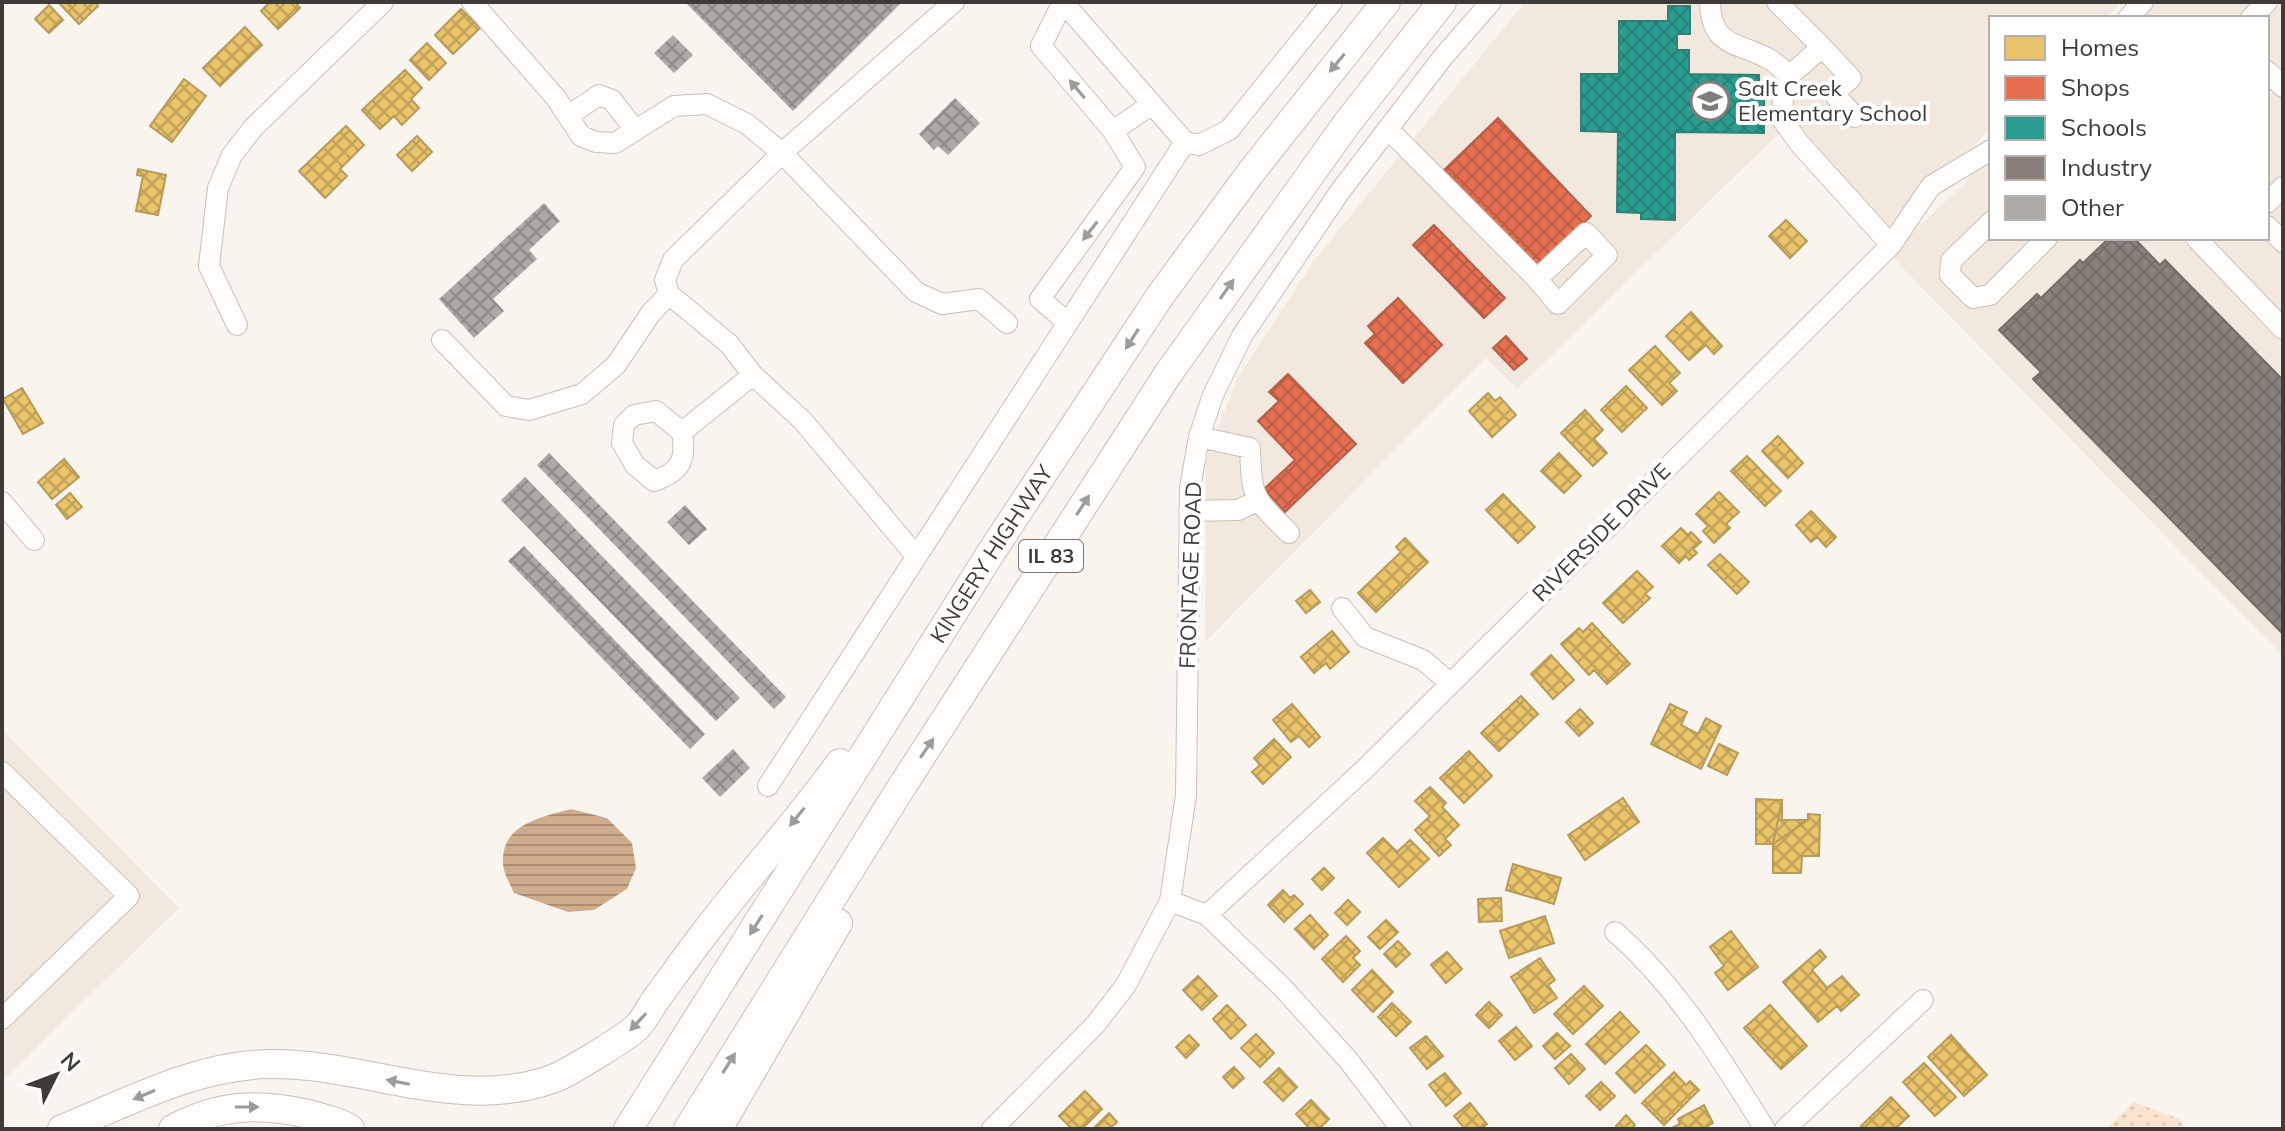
<svg xmlns="http://www.w3.org/2000/svg" width="2285" height="1131" font-family="Mulish,sans-serif">
  <defs>
    <pattern id="park-dots" width="8" height="8" patternUnits="userSpaceOnUse" patternTransform="scale(2)"><rect width="8" height="8" fill="#fbe4ce"/><path d="M2 2h.1M6 6h.1" fill="none" stroke="#d8c4b2" stroke-width="1.8" stroke-linecap="round"/></pattern>
    <pattern id="water-rules" width="6" height="5" patternUnits="userSpaceOnUse" patternTransform="scale(2)"><rect width="6" height="5" fill="#cfad8c"/><path d="M0 2.5h6" fill="none" stroke="#a98e73"/></pattern>
    <pattern id="homes-cross-hatch" width="8" height="8" patternUnits="userSpaceOnUse" patternTransform="scale(2)"><rect width="8" height="8" fill="#e9c46a"/><path d="M0 0l8 8M0 8l8-8" fill="none" stroke="#bea058"/></pattern>
    <pattern id="shops-cross-hatch" width="8" height="8" patternUnits="userSpaceOnUse" patternTransform="scale(2)"><rect width="8" height="8" fill="#e76f51"/><path d="M0 0l8 8M0 8l8-8" fill="none" stroke="#bd5c44"/></pattern>
    <pattern id="schools-cross-hatch" width="8" height="8" patternUnits="userSpaceOnUse" patternTransform="scale(2)"><rect width="8" height="8" fill="#2a9d8f"/><path d="M0 0l8 8M0 8l8-8" fill="none" stroke="#258176"/></pattern>
    <pattern id="industry-cross-hatch" width="8" height="8" patternUnits="userSpaceOnUse" patternTransform="scale(2)"><rect width="8" height="8" fill="#8a817c"/><path d="M0 0l8 8M0 8l8-8" fill="none" stroke="#726b66"/></pattern>
    <pattern id="building-cross-hatch" width="8" height="8" patternUnits="userSpaceOnUse" patternTransform="scale(2)"><rect width="8" height="8" fill="#ada9a4"/><path d="M0 0l8 8M0 8l8-8" fill="none" stroke="#8e8b86"/></pattern>
  </defs>
  <rect width="100%" height="100%" fill="#faf4ee"/>
  <path fill="#f3e8dd" d="M1525,2H2122L2106,18H1991V128L1878,238L1780,132L1517,389L1486,358L1205,642L1206,460L1237,379L1313,262Z
    M2149,2H2283V656L1890,255L1991,157V238H2267V18H2132Z
    M2,730L179,908L2,1081Z"/>
  <path fill="url(#park-dots)" d="M2134,1102L2179,1119L2186,1129H2106Z"/>
  <path fill="url(#water-rules)" d="M571,809L607,818L632,843L636,868L627,889L594,910L568,912L514,893C510,884 503,872 503,863C501,824 542,817 571,809Z"/>
  <path fill="url(#homes-cross-hatch)" stroke="#b69b5b" stroke-width="2" d="M58,2H95L98,6L79,24Z
    M270,2H295L300,8L278,29L261,11Z
    M49,5L63,20L49,33L35,19Z
    M461,9L480,28L453,54L435,35Z
    M245,27L262,45L220,86L203,68Z
    M427,43L446,63L429,80L410,60Z
    M405,70L422,88L411,99L419,108L402,125L394,116L380,129L362,110Z
    M184,79L206,96L172,142L150,126Z
    M346,126L364,145L340,169L347,176L325,198L299,171Z
    M417,136L432,152L412,171L397,155Z
    M138,169L166,175L158,215L136,211L143,176L137,175Z
    M1786,220L1807,241L1790,258L1769,236Z
    M1691,312L1722,346L1714,354L1706,345L1689,360L1666,336Z
    M1655,346L1680,373L1669,383L1677,391L1662,405L1629,370Z
    M1626,386L1647,408L1622,432L1601,410Z
    M22,388L43,423L23,434L3,399Z
    M1488,393L1495,401L1500,397L1516,415L1492,437L1469,411Z
    M1585,410L1603,430L1594,439L1607,453L1593,466L1561,433Z
    M1778,436L1803,463L1788,478L1762,451Z
    M1559,453L1581,476L1564,493L1541,471Z
    M1747,456L1781,491L1765,506L1731,471Z
    M64,459L79,477L52,499L38,482Z
    M1719,492L1739,512L1726,524L1730,528L1714,543L1703,531L1708,526L1696,514Z
    M70,493L82,507L67,519L56,505Z
    M1503,494L1535,527L1518,543L1486,510Z
    M1811,511L1836,537L1826,547L1817,537L1811,542L1796,525Z
    M1681,528L1688,535L1691,532L1701,542L1693,549L1697,553L1689,560L1686,556L1679,563L1662,546Z
    M1405,538L1428,562L1376,612L1358,593L1401,552L1396,547Z
    M1720,554L1749,582L1737,594L1708,565Z
    M1637,571L1653,587L1645,594L1650,598L1623,623L1603,603Z
    M1310,590L1320,602L1306,613L1296,601Z
    M1592,623L1630,664L1607,684L1594,670L1589,675L1561,644L1579,628L1583,632Z
    M1332,631L1349,652L1330,669L1326,663L1314,673L1301,657Z
    M1551,655L1574,680L1553,699L1531,674Z
    M1521,696L1538,714L1499,751L1481,733Z
    M1292,704L1320,737L1309,747L1299,736L1291,742L1273,720Z
    M1670,704L1687,712L1681,725L1698,734L1706,718L1721,726L1701,769L1651,744Z
    M1580,709L1593,723L1579,736L1566,722Z
    M1274,739L1291,757L1263,784L1252,772L1260,765L1254,758Z
    M1719,744L1738,753L1727,775L1708,766Z
    M1469,751L1492,776L1464,803L1440,778Z
    M1430,787L1446,803L1442,807L1459,825L1445,839L1451,845L1439,856L1415,830L1430,816L1415,801Z
    M1623,798L1639,822L1585,860L1568,835Z
    M1756,799L1782,800L1773,844H1756Z
    M1756,799L1782,800V820H1808V814L1820,815L1819,856H1802L1801,873H1773V844H1756Z
    M1808,814L1820,815L1819,856H1802L1801,873H1773V844L1808,820Z
    M1383,838L1397,852L1410,840L1429,859L1399,887L1367,853Z
    M1513,864L1561,878L1554,904L1506,890Z
    M1324,868L1334,878L1322,890L1312,879Z
    M1283,890L1290,898L1294,895L1303,904L1284,922L1268,905Z
    M1501,898L1502,921L1479,922L1478,899Z
    M1348,900L1360,912L1347,925L1335,913Z
    M1310,915L1328,935L1314,949L1295,929Z
    M1545,916L1554,943L1509,958L1500,931Z
    M1386,920L1398,932L1380,949L1368,937Z
    M1731,931L1758,967L1728,990L1715,973L1724,966L1710,947Z
    M1346,936L1360,951L1353,958L1360,965L1343,982L1322,959Z
    M1398,941L1410,954L1396,967L1384,954Z
    M1820,950L1826,957L1812,970L1827,988L1842,976L1859,995L1841,1011L1837,1006L1818,1022L1783,982Z
    M1447,952L1462,969L1446,983L1431,965Z
    M1540,958L1555,980L1548,985L1557,998L1534,1013L1511,977Z
    M1372,970L1393,992L1373,1012L1352,990Z
    M1198,976L1217,996L1202,1010L1183,990Z
    M1584,986L1603,1006L1573,1034L1554,1014Z
    M1489,1002L1502,1015L1489,1028L1476,1015Z
    M1392,1003L1411,1022L1396,1036L1378,1017Z
    M1227,1005L1246,1025L1231,1039L1213,1019Z
    M1770,1005L1807,1046L1781,1069L1744,1028Z
    M1620,1012L1639,1032L1605,1064L1586,1044Z
    M1516,1027L1532,1046L1515,1060L1499,1041Z
    M1557,1033L1570,1046L1555,1059L1543,1046Z
    M1256,1034L1274,1053L1260,1067L1241,1048Z
    M1189,1035L1199,1045L1186,1058L1176,1047Z
    M1951,1035L1987,1075L1964,1096L1928,1057Z
    M1426,1036L1443,1056L1427,1069L1410,1048Z
    M1646,1045L1665,1065L1635,1093L1616,1073Z
    M1571,1054L1585,1069L1569,1084L1555,1068Z
    M1924,1063L1956,1097L1935,1116L1903,1082Z
    M1234,1067L1244,1078L1233,1088L1223,1077Z
    M1279,1068L1297,1087L1283,1101L1264,1082Z
    M1674,1072L1686,1085L1690,1081L1699,1090L1664,1125L1642,1103Z
    M1445,1073L1461,1093L1446,1106L1429,1085Z
    M1601,1082L1615,1096L1600,1110L1586,1096Z
    M1085,1091L1102,1109L1082,1129H1072L1059,1116Z
    M1891,1097L1909,1116L1895,1129H1864L1861,1126Z
    M1311,1100L1329,1119L1319,1129H1310L1296,1114Z
    M1470,1103L1487,1124L1481,1129H1465L1454,1116Z
    M1704,1105L1713,1123L1706,1127L1707,1129H1670L1680,1124L1678,1119Z
    M1109,1113L1117,1122L1109,1129H1093Z
    M1626,1115L1635,1125L1631,1129H1620L1616,1126Z"/>
  <path fill="url(#shops-cross-hatch)" stroke="#b55f49" stroke-width="2" d="M1498,118L1591,216L1538,267L1444,170Z
    M1434,225L1505,298L1484,318L1413,245Z
    M1398,298L1442,345L1403,383L1365,343L1375,334L1368,326Z
    M1506,336L1527,359L1514,370L1493,348Z
    M1288,374L1356,444L1285,512L1264,489L1295,460L1258,421L1279,401L1269,392Z"/>
  <path fill="url(#schools-cross-hatch)" stroke="#308075" stroke-width="2" d="M1668,6H1690V34H1677V50H1689V74L1759,75V98H1764V133L1675,132V220L1641,219V213L1617,212L1618,132L1581,131V74H1619V21H1668Z"/>
  <path fill="url(#industry-cross-hatch)" stroke="#746c67" stroke-width="2" d="M2109,238H2134L2160,265L2165,260L2281,378L2283,376V634L2033,379L2041,372L1999,330L2037,294L2041,298L2080,260L2083,263Z"/>
  <path fill="url(#building-cross-hatch)" d="M685,2H902L793,111Z
    M673,35L693,55L674,73L654,53Z
    M955,98L980,123L948,155L938,146L934,150L919,134Z
    M544,203L560,221L529,250L537,259L493,299L504,311L474,338L439,299Z
    M549,453L786,697L774,709L537,465Z
    M525,477L740,698L716,721L501,500Z
    M685,505L707,529L689,545L667,522Z
    M524,546L705,734L690,749L508,561Z
    M733,749L750,768L720,797L702,778Z"/>
  <g fill="none" stroke-linecap="round" stroke-linejoin="round">
    <defs>
      <path id="minor" d="M472,2L556,98L581,136L596,142L615,143L674,106L707,104L747,124L782,153L916,292L942,304L979,299L1007,323
        M1063,2L1041,46L1113,131L1135,167L1040,299L1068,323
        M1063,2L1185,142L1199,145L1229,130L1332,2
        M1710,2C1711,49 1740,42 1769,59C1777,63 1783,70 1789,76
        M1777,2L1822,47L1789,76L1783,99L1782,119L1799,143L1891,245
        M2128,18L2143,2
        M2251,18L2267,2
        M1822,47L1851,78L1834,94L1855,117
        M2267,71L2283,87
        M568,116L599,95L612,100L635,130
        M1388,129L1537,279L1586,233L1607,255L1558,304L1537,279
        M1113,131L1152,104
        M2267,203L2283,187
        M1991,222L1951,261L1950,275L1973,298L1990,295L2047,238
        M2267,226L2283,242
        M2196,238L2283,329
        M237,325L209,266L218,188L232,155L253,128L383,2
        M442,340L506,406L529,410L582,394L616,365L651,313L669,294
        M753,375L729,344L669,294L665,280L673,260L782,153L954,2
        M682,432L656,411L634,415L624,425L622,443L635,465L654,481C680,472 687,461 682,432L753,375L803,421L916,556
        M1199,437L1250,448C1252,500 1253,497 1289,533
        M2,502L34,540
        M1189,511L1238,510L1257,501
        M1342,608L1365,637L1423,660L1450,683
        M2,772L129,896L2,1019
        M768,786L1185,142
        M1170,901L1207,915L1283,988L1349,1061L1401,1129
        M1207,915L1365,769L1891,245L1931,186L1991,150
        M1615,932C1678,987 1721,1059 1765,1129
        M992,1129L1095,1025L1126,985L1170,901L1186,795L1190,488L1199,437L1213,395L1242,336L1341,190L1443,57L1491,2
        M1785,1129L1923,1000"/>
      <g id="highway">
        <path d="M62,1129C129,1102 194,1066 268,1064C365,1062 459,1114 555,1078C568,1073 627,1037 637,1027C644,1020 649,1010 654,1002C671,979 687,956 704,934C748,876 797,822 840,763"/>
        <path d="M173,1129C219,1104 258,1103 308,1114C323,1118 337,1121 350,1129"/>
        <path id="s1" d="M628,1129L992,551L1160,296L1252,171L1386,2"/>
        <path d="M688,1129L899,791L1168,374L1348,122L1442,2"/>
        <path d="M718,1129L838,923"/>
      </g>
    </defs>
    <use href="#minor" stroke="#c5c1bc" stroke-width="22"/>
    <use href="#highway" stroke="#c5c1bc" stroke-width="30"/>
    <use href="#minor" stroke="#fefdfc" stroke-width="20"/>
    <use href="#highway" stroke="#fefdfc" stroke-width="28"/>
  </g>
  <defs><path id="oneway-solid" d="M-6-.8H1V-3.2L6.5 0L1 3.2V.8H-6Z" transform="scale(2)"/></defs>
  <g fill="#9e9c9a">
    <use href="#oneway-solid" transform="translate(1337 63) rotate(129)"/>
    <use href="#oneway-solid" transform="translate(1077 89) rotate(-130)"/>
    <use href="#oneway-solid" transform="translate(1090 231) rotate(128)"/>
    <use href="#oneway-solid" transform="translate(1227 289) rotate(-55)"/>
    <use href="#oneway-solid" transform="translate(1132 339) rotate(123)"/>
    <use href="#oneway-solid" transform="translate(1083 505) rotate(-57)"/>
    <use href="#oneway-solid" transform="translate(927 748) rotate(-56)"/>
    <use href="#oneway-solid" transform="translate(797 817) rotate(129)"/>
    <use href="#oneway-solid" transform="translate(756 925) rotate(122)"/>
    <use href="#oneway-solid" transform="translate(638 1022) rotate(133)"/>
    <use href="#oneway-solid" transform="translate(729 1063) rotate(-58)"/>
    <use href="#oneway-solid" transform="translate(398 1082) rotate(-169)"/>
    <use href="#oneway-solid" transform="translate(144 1095) rotate(157)"/>
    <use href="#oneway-solid" transform="translate(247 1107)"/>
  </g>
  <defs>
    <symbol id="school-ring" viewBox="-11 -11 22 22"><circle r="9.5" fill="#fff" stroke="#807c77" stroke-width="1.5"/><path d="M0-5L7-2L0 1L-7-2ZM-4 1L0 2.5L4 1V4Q0 6-4 4Z" fill="#807c77"/></symbol>
  </defs>
  <g fill-rule="evenodd">
    <use href="#school-ring" x="1688" y="79" width="44" height="44"/>
  </g>
  <g text-anchor="middle" stroke-width="8" stroke-linejoin="round" paint-order="stroke">
    <rect fill="#fff" stroke="#797673" stroke-width="2" x="1019" y="540" width="64" height="32" rx="6"/>
    <g font-size="20" font-weight="bold" fill="#3f3b37">
      <text x="1051" y="563">IL 83</text>
    </g>
    <g font-size="22" fill="#3f3b37" stroke="#fff" text-anchor="start">
      <text x="1738" y="96">Salt Creek<tspan x="1738" dy="25">Elementary School</tspan></text>
    </g>
    <g font-size="22" fill="#3f3b37" stroke="#fff">
      <text transform="translate(1601 532) rotate(-45)" y="8">RIVERSIDE DRIVE</text>
      <text dy="8" stroke="none"><textPath href="#s1" startOffset="680">KINGERY HIGHWAY</textPath></text>
      <text transform="translate(1190 575) rotate(-88)" y="8">FRONTAGE ROAD</text>
    </g>
  </g>
  <rect width="2285" height="1131" fill="none" stroke="#3f3b37" stroke-width="8"/>
  <rect x="1989" y="16" width="280" height="224" fill="#ffffff" stroke="#b2b1af" stroke-width="2"/>
  <rect x="2005" y="36" width="40" height="24" fill="#e9c46a" stroke="#b2b1af" stroke-width="2"/>
  <text x="2061" y="56" font-size="24" fill="#3f3b37">Homes</text>
  <rect x="2005" y="76" width="40" height="24" fill="#e76f51" stroke="#b2b1af" stroke-width="2"/>
  <text x="2061" y="96" font-size="24" fill="#3f3b37">Shops</text>
  <rect x="2005" y="116" width="40" height="24" fill="#2a9d8f" stroke="#b2b1af" stroke-width="2"/>
  <text x="2061" y="136" font-size="24" fill="#3f3b37">Schools</text>
  <rect x="2005" y="156" width="40" height="24" fill="#8a817c" stroke="#b2b1af" stroke-width="2"/>
  <text x="2061" y="176" font-size="24" fill="#3f3b37">Industry</text>
  <rect x="2005" y="196" width="40" height="24" fill="#ada9a4" stroke="#b2b1af" stroke-width="2"/>
  <text x="2061" y="216" font-size="24" fill="#3f3b37">Other</text>
  <g transform="translate(56 1075) rotate(48)" stroke="#ffffff" stroke-width="6" paint-order="stroke">
  <path d="M0-6L14 30L0 20L-14 30Z" fill="#3f3b37"/>
  <text y="-12" font-size="22" font-weight="bold" text-anchor="middle" fill="#3f3b37">N</text>
  </g>
</svg>
